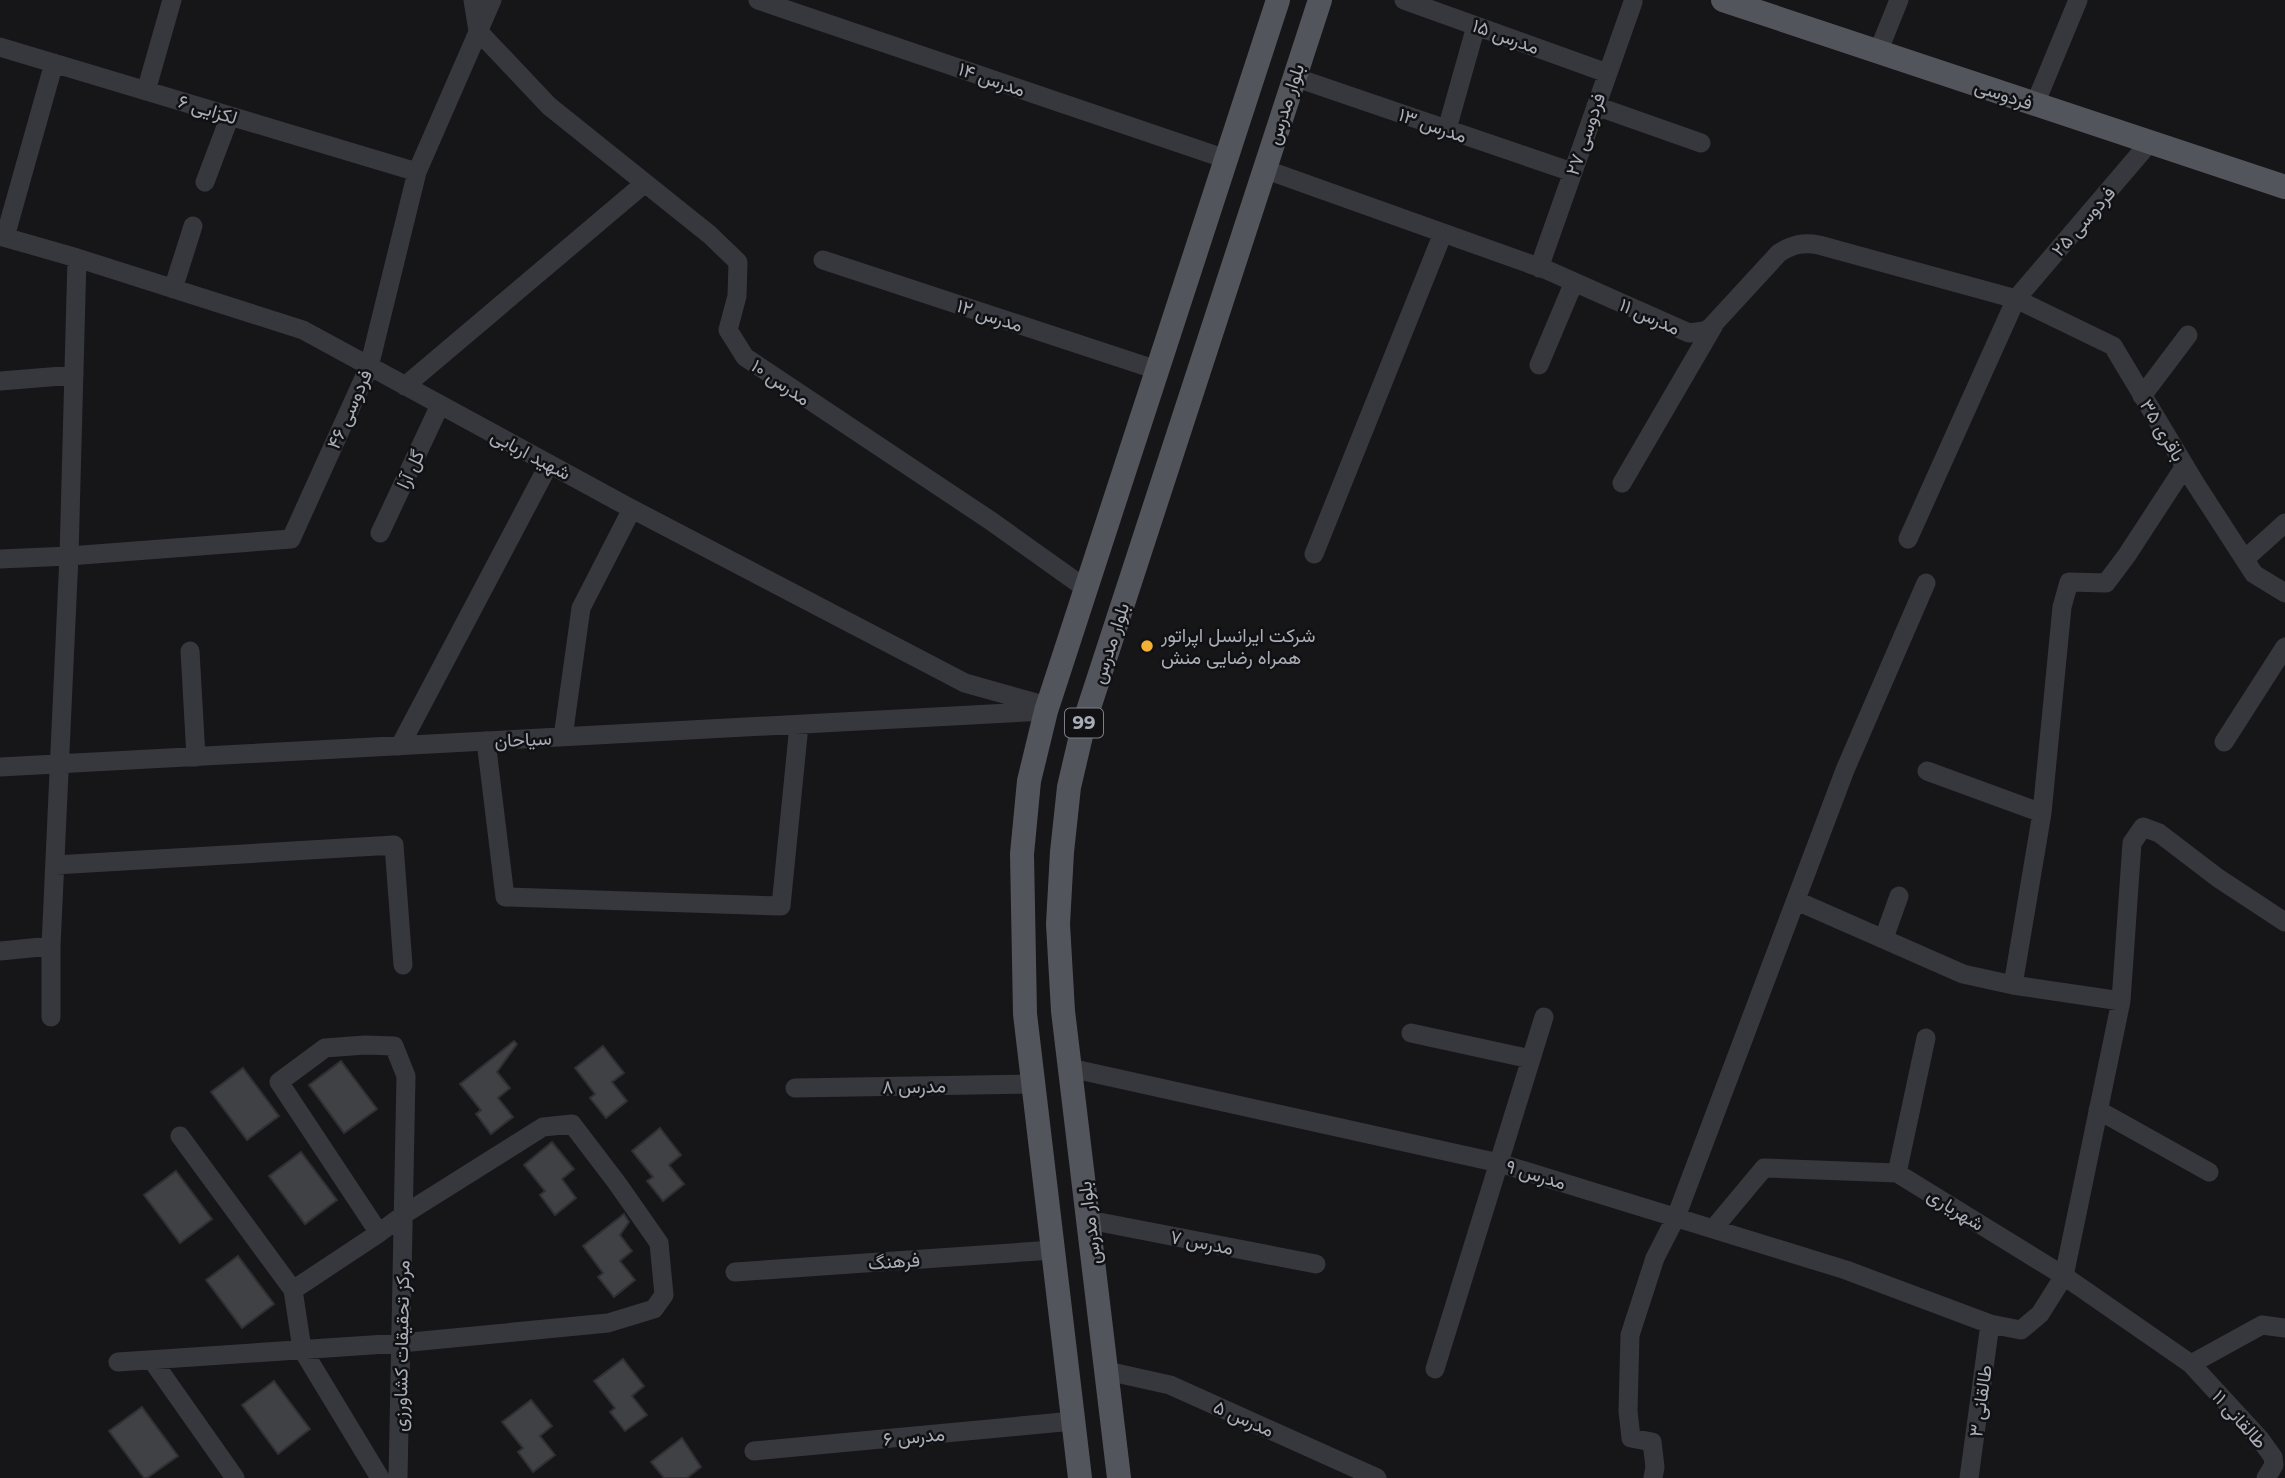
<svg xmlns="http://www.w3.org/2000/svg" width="2285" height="1478" font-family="Montserrat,Vazirmatn,sans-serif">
  <rect width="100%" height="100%" fill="#161618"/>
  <path fill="#404145" stroke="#303034" stroke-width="2" d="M514,1041L517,1044L497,1072L510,1088L498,1098L513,1117L491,1134L476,1114L481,1110L460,1084Z
    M603,1046L624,1073L612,1082L627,1101L606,1118L590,1098L595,1094L575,1068Z
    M341,1061L377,1109L344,1133L309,1085Z
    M243,1068L279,1116L247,1140L211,1092Z
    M660,1128L681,1155L669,1165L684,1184L663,1201L647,1181L653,1177L632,1151Z
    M552,1142L574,1169L562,1179L576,1198L555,1215L540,1195L545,1191L524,1165Z
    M301,1152L337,1200L305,1224L269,1176Z
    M176,1171L212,1219L180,1243L144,1195Z
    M624,1214L629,1222L620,1235L632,1251L620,1261L635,1280L614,1297L598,1277L603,1273L583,1246Z
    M238,1256L274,1304L242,1328L206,1280Z
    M623,1359L644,1386L632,1396L647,1415L625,1431L610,1412L615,1408L594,1381Z
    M274,1381L310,1429L278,1454L242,1405Z
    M531,1400L552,1426L540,1436L555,1455L533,1472L518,1452L523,1448L502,1422Z
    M142,1407L178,1456L147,1478H144L109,1431Z
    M682,1438L701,1467L687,1478H664L651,1462Z"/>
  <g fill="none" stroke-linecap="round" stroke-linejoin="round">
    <path stroke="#37383d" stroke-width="19" d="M473,0L478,31L549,106L710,235L738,262L737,296L728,330L745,357L991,521L1085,588
      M758,0L1226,159
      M1404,0L1607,73
      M0,47L417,172
      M1878,52L1899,0
      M1294,77L1572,172
      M146,91L172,0
      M2035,104L2078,0
      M1596,106L1701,143
      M1447,129L1476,26
      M1264,169L1547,270L1689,333L1704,331L1710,328L1779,253C1793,244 1804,242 1819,245L2016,299L2113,346L2195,483L2254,574L2285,593
      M205,182L230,116
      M0,236L77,258L303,330L632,509L965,683L1047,706
      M5,237L54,63
      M823,260L1157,370
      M1539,268L1633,2
      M173,289L193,226
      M1539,365L1574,282
      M0,381L74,375
      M405,386L645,183
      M2142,396L2188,335
      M1622,483L1714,325
      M380,533L440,405
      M1908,539L2016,299L2150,142
      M1314,554L1443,233
      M0,559L69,556L291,539L369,367L417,172L492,0
      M2245,559L2285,523
      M190,651L196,757
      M563,737L581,608L632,509
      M486,741L505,897L781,906L799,725
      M2224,742L2285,647
      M400,746L549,464
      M0,767L1045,711
      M1927,771L2042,813
      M55,865L394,845L403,965
      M1797,901L1963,974L2013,985L2121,1001
      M1884,938L1899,896
      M0,951L51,946
      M2013,985L2042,813L2062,607L2069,582L2106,583L2127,555L2185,466
      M51,1017V946L69,556L77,258
      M1411,1033L1531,1059
      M1070,1068L1499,1163L1846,1270L1990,1324L2021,1330L2040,1314L2064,1276L2121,1001L2132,843L2143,827L2159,833L2218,878L2285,922
      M795,1088L1033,1084
      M2098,1110L2209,1172
      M180,1136L293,1290L379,1233
      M1897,1173L1926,1038
      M1089,1220L1316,1264
      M1713,1229L1764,1168L1897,1173L2064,1276L2191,1364L2260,1439L2273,1457L2274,1465L2266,1478
      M735,1272L1053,1250
      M293,1290L302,1349L380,1478
      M152,1360L235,1478
      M118,1362L401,1343L608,1323L654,1309L664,1295L659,1243L617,1183L572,1124L543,1127L403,1215L379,1233L279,1082L325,1048L365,1045L394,1046L406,1076L398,1478
      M2191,1364L2262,1325L2285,1328
      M1435,1369L1544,1017
      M1107,1371L1170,1385L1377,1478
      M754,1451L1073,1421
      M1653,1478L1655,1467L1652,1442L1631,1438L1628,1411L1630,1335L1655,1258L1676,1217L1845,770L1926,583
      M1969,1478L1990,1324"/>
    <path stroke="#53555c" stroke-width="24" d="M1723,0L2285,187
      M1080,1478L1025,1014L1022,854L1029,781L1046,711L1278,0
      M1119,1478L1063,1011L1058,924L1062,852L1069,787L1084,723L1320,0"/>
  </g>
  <circle fill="#f2b134" stroke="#111113" stroke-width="2.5" cx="1147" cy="646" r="7"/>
  <g text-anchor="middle" stroke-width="5" stroke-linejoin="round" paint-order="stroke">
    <rect fill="#111113" stroke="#7b7e86" stroke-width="2" x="1065" y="708.5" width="38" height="29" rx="5"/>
    <g font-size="18" font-weight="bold" fill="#a8adb8">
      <text x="1084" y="729">99</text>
    </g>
    <g font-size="19" fill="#a8adb8" stroke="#111113">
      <text transform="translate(1506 36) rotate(20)" y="7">مدرس ۱۵</text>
      <text transform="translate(992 79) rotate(19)" y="7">مدرس ۱۴</text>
      <text transform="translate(2004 94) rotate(18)" y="7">فردوسی</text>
      <text transform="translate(1285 104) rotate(-72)" y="7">بلوار مدرس</text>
      <text transform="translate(208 109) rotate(17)" y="7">لکزایی ۶</text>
      <text transform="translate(1433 125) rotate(19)" y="7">مدرس ۱۳</text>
      <text transform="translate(1585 134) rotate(-71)" y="7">فردوسی ۲۷</text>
      <text transform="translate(2083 221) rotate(-49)" y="7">فردوسی ۲۵</text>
      <text transform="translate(990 315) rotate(18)" y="7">مدرس ۱۲</text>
      <text transform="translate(1650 316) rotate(24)" y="7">مدرس ۱۱</text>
      <text transform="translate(781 382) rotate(34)" y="7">مدرس ۱۰</text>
      <text transform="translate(349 409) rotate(-66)" y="7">فردوسی ۴۶</text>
      <text transform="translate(2163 430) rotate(59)" y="7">باقری ۳۵</text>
      <text transform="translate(531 454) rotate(28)" y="7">شهید اربابی</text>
      <text transform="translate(410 469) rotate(-65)" y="7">گل آرا</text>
      <text transform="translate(1110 643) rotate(-72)" y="7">بلوار مدرس</text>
      <text transform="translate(523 739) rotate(-3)" y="7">سیاحان</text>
      <text transform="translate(914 1086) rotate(-1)" y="7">مدرس ۸</text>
      <text transform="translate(1536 1174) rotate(17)" y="7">مدرس ۹</text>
      <text transform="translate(1956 1209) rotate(32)" y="7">شهریاری</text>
      <text transform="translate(1089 1223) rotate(-97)" y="7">بلوار مدرس</text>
      <text transform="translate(1202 1242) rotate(11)" y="7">مدرس ۷</text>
      <text transform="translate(894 1261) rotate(-4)" y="7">فرهنگ</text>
      <text transform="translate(401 1346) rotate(-89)" y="7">مرکز تحقیقات کشاورزی</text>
      <text transform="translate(1980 1401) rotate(-82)" y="7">طالقانی ۳</text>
      <text transform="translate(1244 1418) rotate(24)" y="7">مدرس ۵</text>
      <text transform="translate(2240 1419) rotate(48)" y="7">طالقانی ۱۱</text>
      <text transform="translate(914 1436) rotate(-5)" y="7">مدرس ۶</text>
    </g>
    <g font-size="19" fill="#a8adb8" stroke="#111113" text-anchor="start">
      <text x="1161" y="642">شرکت ایرانسل اپراتور<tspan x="1161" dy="22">همراه رضایی منش</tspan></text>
    </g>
  </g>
</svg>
